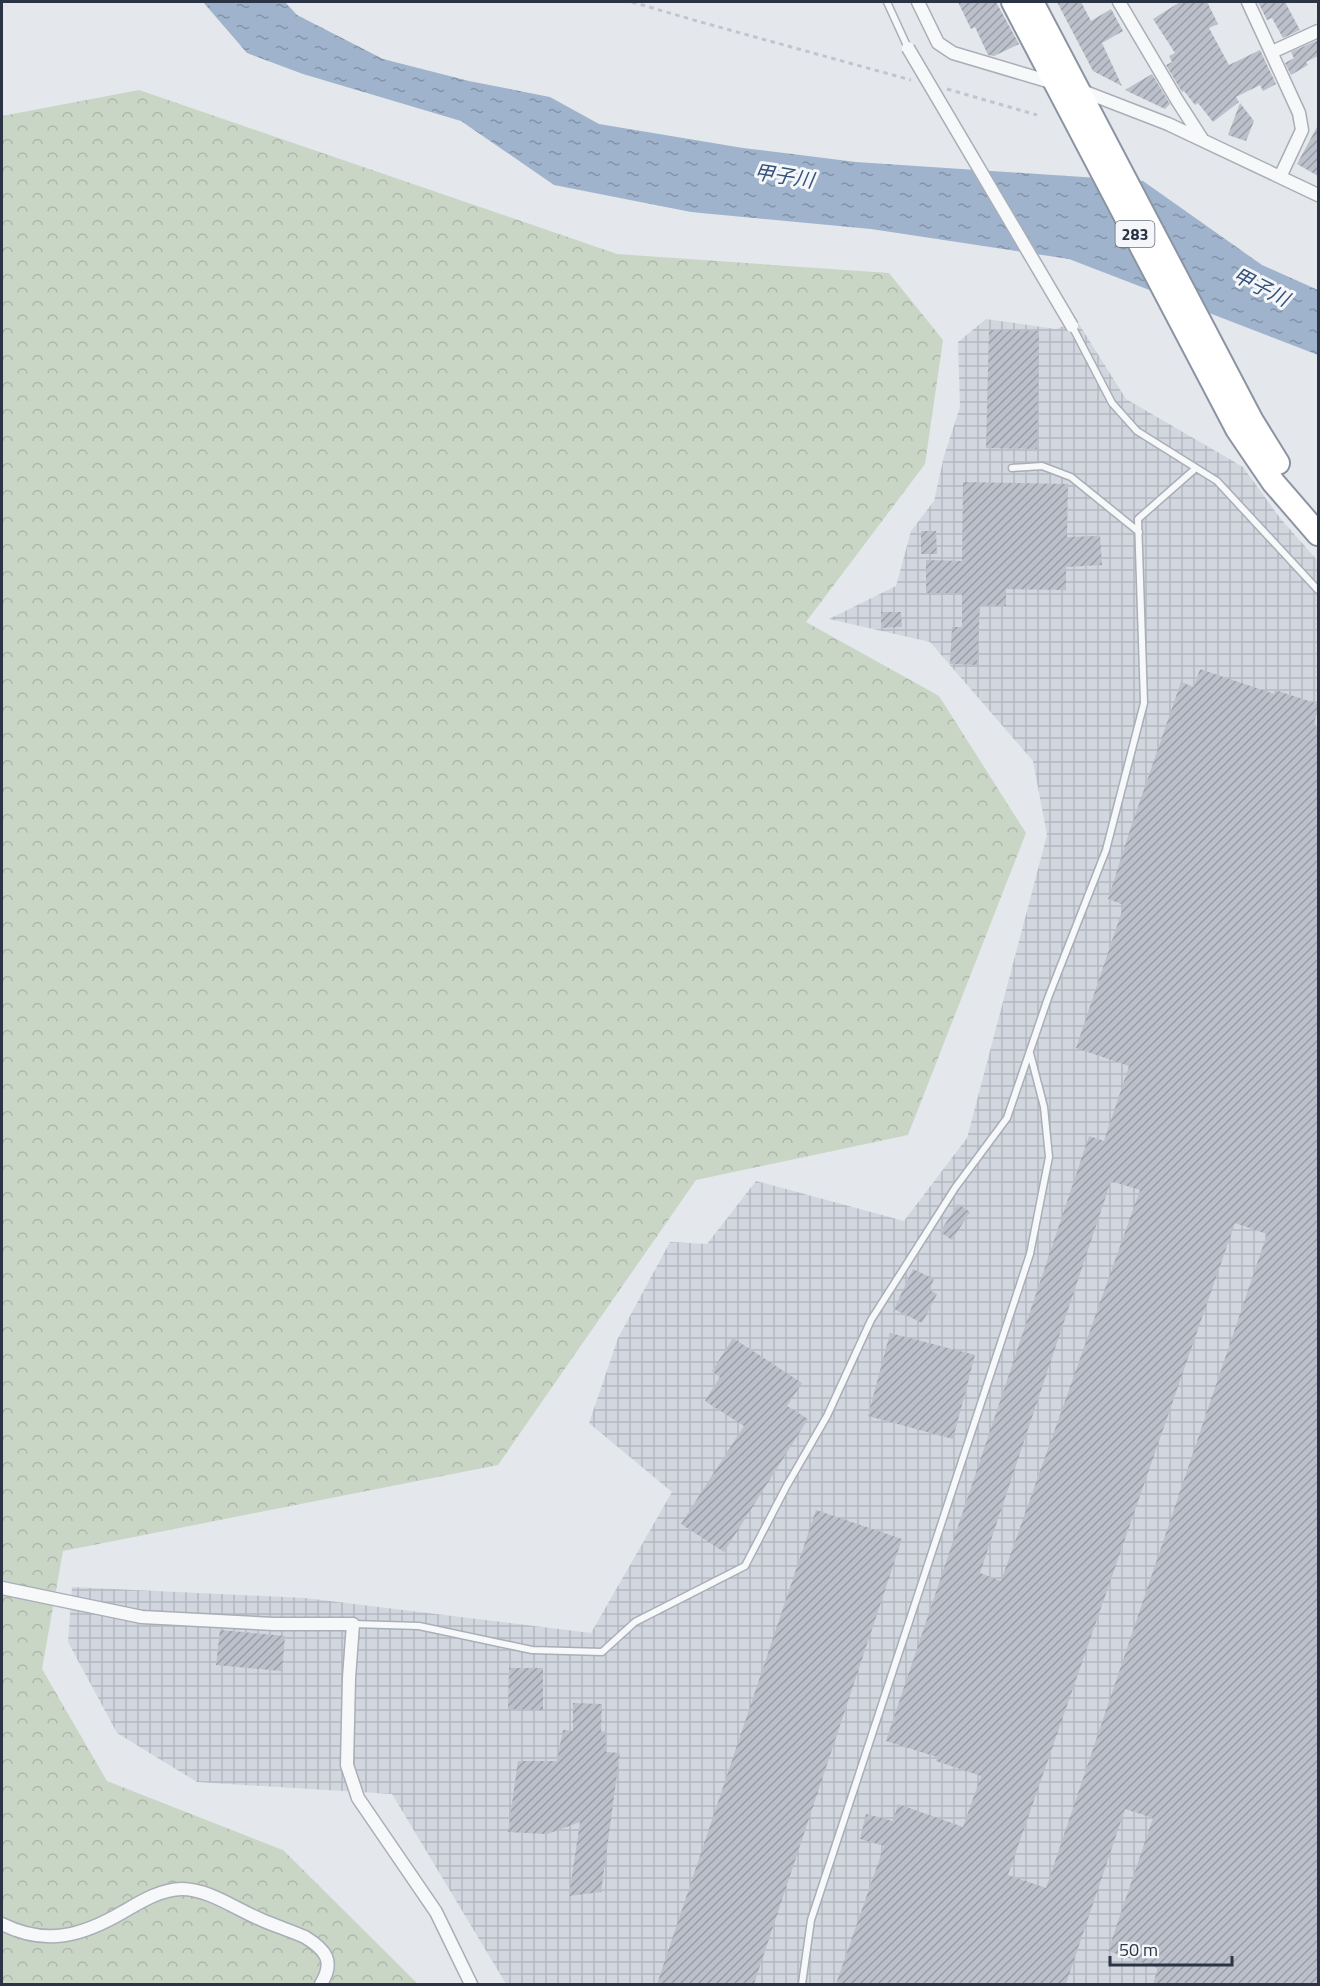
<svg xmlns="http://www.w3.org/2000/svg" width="1320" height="1986" font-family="'Titillium Web','Noto Sans JP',sans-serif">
  <defs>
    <pattern id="industrial-grid" width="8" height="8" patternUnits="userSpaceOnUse" patternTransform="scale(1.5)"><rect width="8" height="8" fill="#d2d6de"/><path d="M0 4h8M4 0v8" fill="none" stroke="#b4b8c0"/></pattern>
    <pattern id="forest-crowns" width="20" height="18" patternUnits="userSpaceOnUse" patternTransform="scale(1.5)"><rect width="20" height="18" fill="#c9d6c5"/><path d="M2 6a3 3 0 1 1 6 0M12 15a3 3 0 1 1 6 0" fill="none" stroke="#adb8ab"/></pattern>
    <pattern id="water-ripples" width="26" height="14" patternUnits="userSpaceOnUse" patternTransform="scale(1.5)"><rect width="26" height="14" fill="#9fb4cc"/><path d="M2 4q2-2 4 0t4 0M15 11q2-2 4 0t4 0" fill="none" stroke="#8293a7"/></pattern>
    <pattern id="building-hatch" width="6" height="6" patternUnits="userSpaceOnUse" patternTransform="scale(1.5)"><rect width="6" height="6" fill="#bbc0ca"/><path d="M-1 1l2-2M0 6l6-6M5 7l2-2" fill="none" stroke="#989da6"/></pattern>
  </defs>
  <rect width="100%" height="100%" fill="#e4e7ec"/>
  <path fill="url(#industrial-grid)" d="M986,319L1056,329L1077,321L1126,399L1243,467L1280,518L1318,561V1984H506L392,1794L197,1782L117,1733L68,1642L72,1587L305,1598L591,1633L672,1492L589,1423L618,1338L670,1242L707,1244L756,1181L904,1221L967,1138L1047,835L1033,761L930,642L829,619L896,586L911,531L934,501L944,456L960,407L958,342Z"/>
  <path fill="url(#forest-crowns)" d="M139,90L617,254L889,273L943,340L925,464L806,622L939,696L1026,833L908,1135L696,1180L498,1465L63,1551L42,1669L107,1781L283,1850L418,1984H2V116Z"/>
  <path fill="url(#water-ripples)" d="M203,2H285L297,15L383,59L469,81L550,97L599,124L743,148L856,162L1143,181L1262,265L1318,290V355L1069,259L871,229L691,212L554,185L461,121L303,74L247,53Z"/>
  <path fill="url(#building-hatch)" fill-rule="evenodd" d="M958,2H996L1019,44L994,56L988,55L975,27L971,29Z
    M1057,2H1081L1091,21L1111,9L1123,31L1102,43L1122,86L1093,71Z
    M1180,2H1207L1218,24L1209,28L1229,65L1260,50L1276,84L1263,91L1260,85L1236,97L1239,102L1213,122L1198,103L1195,105L1184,91L1182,92L1166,65L1172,62L1169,56L1175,53L1153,19Z
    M1258,2H1285L1300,30L1283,38L1272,18L1267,20Z
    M1318,40V56L1306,62L1308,65L1291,75L1285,63L1294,58L1291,52Z
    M1152,74L1170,104L1165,109L1125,90Z
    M1240,103L1254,121L1246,141L1228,135Z
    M1318,125V176L1297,164Z
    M989,330L1039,331L1037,449L986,448Z
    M963,482L1068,484L1067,537L1100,536L1102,565L1066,567V590L1006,589V606L980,605L977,665L950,664L952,627H962V593H926V560L962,561Z
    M921,531H936L937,554H921Z
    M881,612H901L902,627L881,628Z
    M1200,669L1274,694L1275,690L1318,704V710L1313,726L1318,728V1984H1153L1158,1968L1108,1951L1153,1818L1125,1809L1066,1984H836L884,1846L860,1839L866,1814L893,1821L898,1804L963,1827L981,1776L936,1761L937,1757L886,1741L1089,1136L1104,1141L1129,1066L1076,1048L1124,905L1108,899L1130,830L1181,682L1194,687ZM1111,1181L1140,1190L1001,1581L980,1573ZM1235,1223L1267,1234L1046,1888L1008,1875Z
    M958,1204L970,1212L952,1240L940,1232Z
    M913,1269L934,1279L929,1290L937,1294L922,1323L894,1309Z
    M890,1333L975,1355L953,1439L868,1416Z
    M733,1338L802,1383L787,1406L808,1419L724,1552L681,1524L744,1426L705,1401L720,1377L712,1371Z
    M816,1510L902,1539L754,1984H657Z
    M220,1630L285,1636L282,1671L216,1665Z
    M509,1668H543V1710L508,1709Z
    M573,1703L602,1704L601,1731L605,1732L606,1752L620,1753L601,1892L569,1896L580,1822L547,1834L508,1832L518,1761H557L563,1730L573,1731Z"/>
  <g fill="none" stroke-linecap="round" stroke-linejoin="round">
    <defs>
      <path id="lane" d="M887,2L908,48
        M1072,326L1112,403L1137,431L1217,481L1318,590
        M1012,468L1042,466L1071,477L1139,532
        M353,1624L419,1626L532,1650L602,1652L635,1622L745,1566L786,1487L827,1416L871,1320L955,1188L1007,1118L1048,998L1106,850L1144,703L1138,519L1196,468
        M802,1984L811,1920L1030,1254L1049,1157L1044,1107L1030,1053"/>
      <path id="street" d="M918,2L938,43L953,53L1054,83
        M1119,2L1177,100L1202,139
        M1248,2L1299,113L1302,130L1280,177
        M1272,52L1318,31
        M1080,90L1168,124L1318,195
        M2,1588L142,1617L274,1624H353L349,1678L347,1765L358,1798L436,1912L471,1984
        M2,1924C46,1946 82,1936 123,1912C140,1902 161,1889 182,1889C209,1889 237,1910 262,1920C276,1926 291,1931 305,1937C326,1950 335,1961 321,1984"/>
      <path id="highway" d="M1013,2L1237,429L1273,482L1318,534
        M1032,2L1252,421L1278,463"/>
    </defs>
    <use href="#lane" stroke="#a9aeb7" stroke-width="9"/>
    <use href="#street" stroke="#a9aeb7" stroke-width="15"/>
    <use href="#highway" stroke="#8b94a3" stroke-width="26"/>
    <path stroke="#c2c5cb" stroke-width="3" stroke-dasharray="4.5 4.5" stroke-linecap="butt" d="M632,2L697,21L911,80
      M947,89L1037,115"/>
    <use href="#lane" stroke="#f7f8fa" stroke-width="6"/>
    <use href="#street" stroke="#f7f8fa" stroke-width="12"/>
    <use href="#highway" stroke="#fff" stroke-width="22"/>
    <defs>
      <path id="street-bridge" d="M908,48L1072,326"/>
    </defs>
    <use href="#street-bridge" stroke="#a9aeb7" stroke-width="15" stroke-linecap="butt"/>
    <use href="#street-bridge" stroke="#f7f8fa" stroke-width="12"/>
  </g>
  <g text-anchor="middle" stroke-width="6" stroke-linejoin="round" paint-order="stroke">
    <rect fill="#f4f6f9" stroke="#676e7b" stroke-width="1.5" x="1115.5" y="221" width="39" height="26" rx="4.5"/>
    <g font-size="16" font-weight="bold" fill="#2b3445">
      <text x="1135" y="240">283</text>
    </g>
    <g font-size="20" font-style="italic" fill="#34527a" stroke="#f4f6f9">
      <text transform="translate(784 176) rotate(9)" y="7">甲子川</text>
      <text transform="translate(1261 287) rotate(27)" y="7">甲子川</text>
    </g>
  </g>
  <rect width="1320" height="1986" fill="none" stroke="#2b3445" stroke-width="6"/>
  <path d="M1110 1956v9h122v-9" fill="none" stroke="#2b3445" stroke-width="3"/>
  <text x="1119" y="1956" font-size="18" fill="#2b3445" stroke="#f4f6f9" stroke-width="4.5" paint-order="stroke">50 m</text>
</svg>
